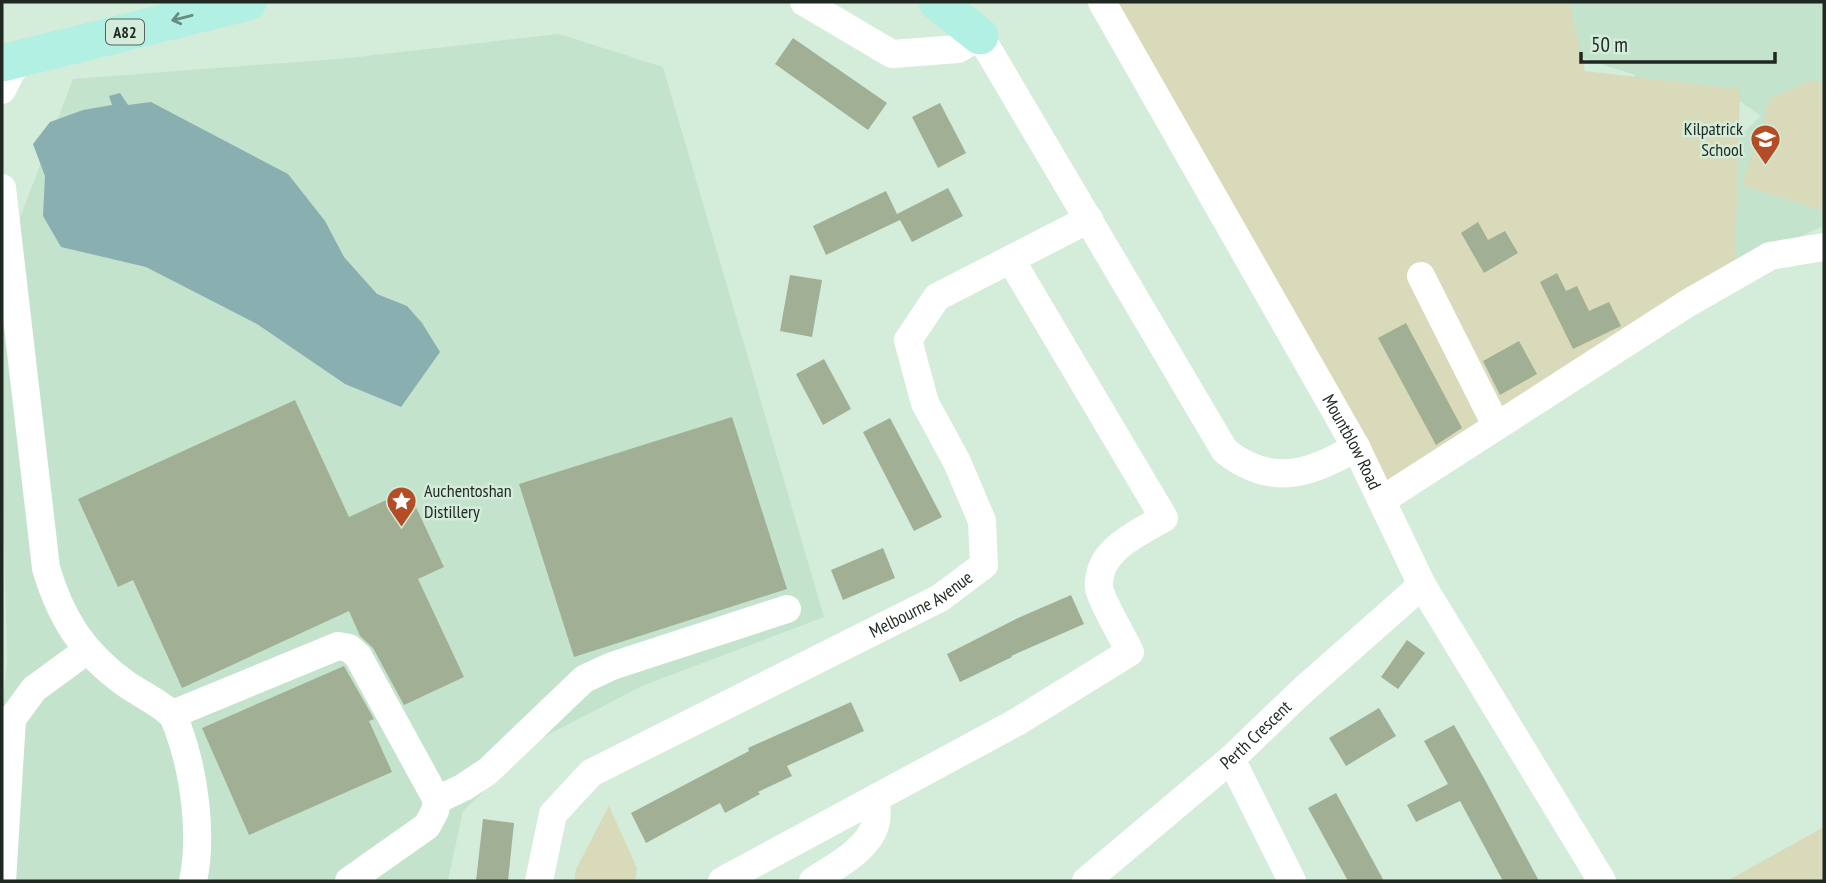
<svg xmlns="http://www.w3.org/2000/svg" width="1826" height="883" font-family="'PT Sans Narrow',sans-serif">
  <rect width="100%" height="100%" fill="#d4ecda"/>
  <path fill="#c4e3cc" d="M1459,2H1824V226L1709,276L1655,216L1761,116L1724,90L1633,83L1635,75L1551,48Z
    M559,34L663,67L824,617L642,686L536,741L463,811L448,881H2V708L7,662L2,438V265L73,79L349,58Z"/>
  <path fill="#d9daba" d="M1102,2H1569L1585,71L1740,89L1735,266L1382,500Z
    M1812,80L1824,83V209L1822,210L1742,185L1770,98Z
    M609,806L637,868L635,881H574L576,869Z
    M1824,827V881H1727Z"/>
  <path fill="#89afb1" d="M120,93L128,105L151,102L288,174L325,221L344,257L377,294L407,306L422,323L440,352L401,407L345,384L257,324L146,267L61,247L43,216L45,176L33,144L50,122L83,110L112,105L109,96Z"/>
  <path fill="#a1b095" d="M793,38L887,103L868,130L775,64Z
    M940,103L966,153L938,168L912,117Z
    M948,188L963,216L912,242L900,220L826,255L813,226L886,191L897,214Z
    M1478,222L1488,240L1505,231L1518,253L1484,273L1461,233Z
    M1557,273L1566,291L1577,286L1589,311L1609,302L1621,326L1573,349L1540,282Z
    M790,275L822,280L812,337L780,331Z
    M1406,323L1462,428L1436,445L1378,338Z
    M1519,341L1537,374L1500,395L1483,361Z
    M824,359L851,409L823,425L796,374Z
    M295,400L349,517L408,490L444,567L418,579L464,677L404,705L373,648L360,636L349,611L182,688L133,580L118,587L78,499Z
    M732,417L787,589L574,657L519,484Z
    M890,418L942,517L914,531L863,432Z
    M883,548L895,578L843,600L831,570Z
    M1071,595L1084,624L1011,656L1012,657L960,682L947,654L1018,618Z
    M1407,640L1425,653L1398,689L1381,677Z
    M344,666L374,719L369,721L392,772L249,835L202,728Z
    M851,702L864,731L787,766L792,776L758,792L760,794L725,813L720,803L646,843L631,813L749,751L748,748Z
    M1379,708L1396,736L1346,766L1329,738Z
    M1454,725L1485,780L1539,881H1503L1460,801L1416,822L1407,805L1448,784L1424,741Z
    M1336,793L1384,881H1348L1308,808Z
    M483,819L514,823L508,881H476Z"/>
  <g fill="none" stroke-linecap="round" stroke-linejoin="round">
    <g stroke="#fff" stroke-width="28">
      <path d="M804,2L892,54L958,49L980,36L1225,451C1271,487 1310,475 1356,447"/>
      <path id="s1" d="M1102,2L1356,447L1422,585L1602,881"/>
      <path d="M2,90L11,72L23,58"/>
      <path d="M2,188L46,568C61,619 83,653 126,684C139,693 160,703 171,714C174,717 176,723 178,728C194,771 203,836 193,881"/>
      <path d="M1421,276L1496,425"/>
      <path d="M1382,500L1688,303L1770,256L1824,247"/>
      <path d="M173,714L338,646L349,648L358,656L437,800L435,811L427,826L349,881"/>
      <path d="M1231,759L1292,881"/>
      <path d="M437,800L464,787L488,771L584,679L612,666L787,609"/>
      <path d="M2,881L12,719L34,689L86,651"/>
      <path id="s2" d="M539,881L553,814L591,773L940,598L984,565L982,521L957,462L925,403L908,340L937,297L1089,219"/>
      <path d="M722,881L1015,723L1130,652C1124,639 1100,599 1099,587C1097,550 1137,534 1164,518L1011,260"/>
      <path d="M813,881C834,867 871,849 876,821C878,814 876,805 876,798"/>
      <path id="s3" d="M1086,881L1231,759L1302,691L1422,585"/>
    </g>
    <path stroke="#b1f0e2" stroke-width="37" d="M937,2L980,36
      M2,63L248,2"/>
  </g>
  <defs><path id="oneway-shaft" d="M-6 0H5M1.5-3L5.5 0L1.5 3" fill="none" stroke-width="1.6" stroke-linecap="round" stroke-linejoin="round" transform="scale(1.75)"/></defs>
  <use stroke="#688c82" href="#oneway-shaft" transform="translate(182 18) rotate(166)"/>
  <defs>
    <symbol id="school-pin" viewBox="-11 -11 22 30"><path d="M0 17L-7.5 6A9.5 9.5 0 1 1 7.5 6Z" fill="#b44c26" stroke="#d4ecda"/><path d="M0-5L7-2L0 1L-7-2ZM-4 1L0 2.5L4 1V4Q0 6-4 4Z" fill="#fff"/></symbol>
    <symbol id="sight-pin" viewBox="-11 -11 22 30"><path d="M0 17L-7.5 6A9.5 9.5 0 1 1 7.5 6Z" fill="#b44c26" stroke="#d4ecda"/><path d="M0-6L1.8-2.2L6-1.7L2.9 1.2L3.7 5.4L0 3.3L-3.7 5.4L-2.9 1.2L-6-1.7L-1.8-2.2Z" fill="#fff"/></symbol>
  </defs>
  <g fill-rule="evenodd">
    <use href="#school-pin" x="1748" y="122" width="35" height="47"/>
    <use href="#sight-pin" x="384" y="484" width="35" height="47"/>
  </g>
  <g text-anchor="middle" stroke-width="5" stroke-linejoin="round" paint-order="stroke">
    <rect fill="#d4ecda" stroke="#556358" stroke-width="2" x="106" y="19.5" width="38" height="25" rx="5"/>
    <g font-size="16" font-weight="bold" fill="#1f2821">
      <text x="125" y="38">A82</text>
    </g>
    <g font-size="18" fill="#1f2821" stroke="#d4ecda" text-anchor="end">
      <text x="1743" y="135">Kilpatrick<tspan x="1743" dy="21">School</tspan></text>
      <text x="424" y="497" text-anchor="start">Auchentoshan<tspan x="424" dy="21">Distillery</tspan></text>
    </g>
    <g font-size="18" fill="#1f2821" stroke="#d4ecda">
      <text dy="6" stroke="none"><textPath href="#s1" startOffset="506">Mountblow Road</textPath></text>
      <text dy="6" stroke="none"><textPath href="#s2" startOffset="495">Melbourne Avenue</textPath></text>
      <text dy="6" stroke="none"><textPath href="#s3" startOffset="224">Perth Crescent</textPath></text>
    </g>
  </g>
  <rect width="1826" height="883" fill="none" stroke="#1f2821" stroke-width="7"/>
  <path d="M1581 52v10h194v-10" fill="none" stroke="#1f2821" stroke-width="3.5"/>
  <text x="1591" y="52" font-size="21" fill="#1f2821" stroke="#d4ecda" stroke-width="5" paint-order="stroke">50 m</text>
</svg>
